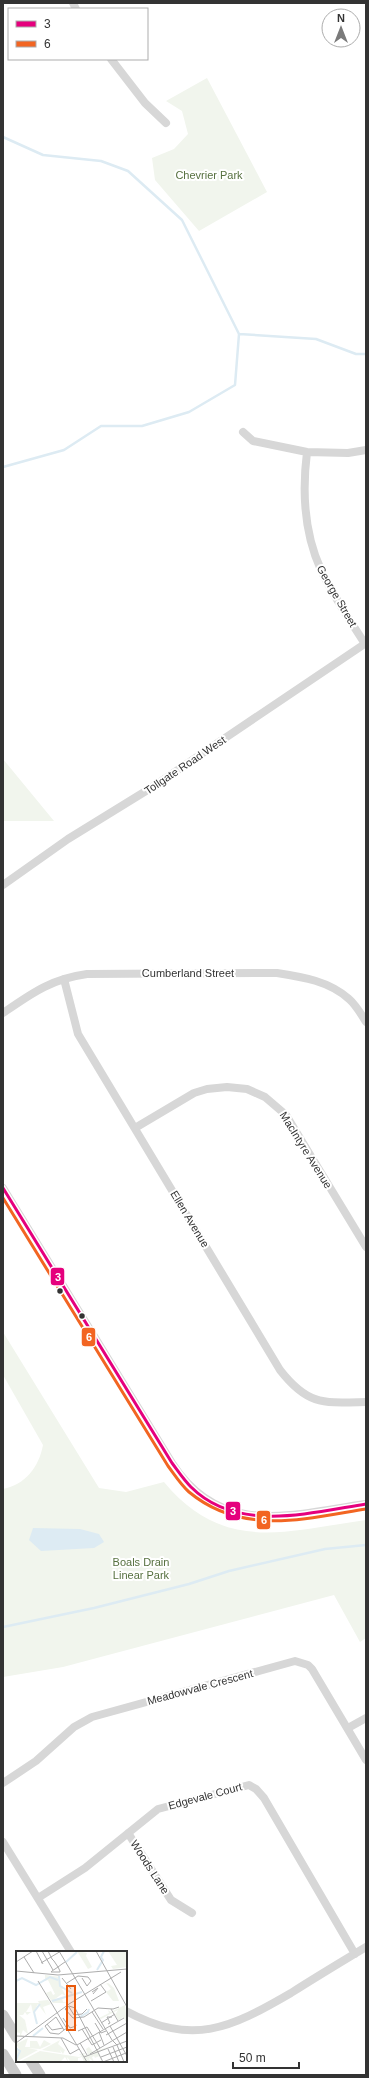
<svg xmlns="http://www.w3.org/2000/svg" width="369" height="2078" font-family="Helvetica,sans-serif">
  <rect width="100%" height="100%" fill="#fff"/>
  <path fill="#f1f5ed" d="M207,78L267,192L199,231L155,180L152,158L174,149L188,134L182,111L166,101Z
    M3,759L54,821H3Z
    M3,1332L99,1488L126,1492L164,1482C224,1554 286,1531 366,1520V1638L360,1642L334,1595L63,1667L3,1677V1489C25,1485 39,1467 43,1445L3,1375Z"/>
  <path fill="#ddebf3" d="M33,1528L80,1529L99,1534L104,1542L94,1548L41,1551L29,1540Z"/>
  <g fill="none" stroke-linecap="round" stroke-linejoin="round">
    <path stroke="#ddebf3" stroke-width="2.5" d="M3,137L43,155L101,161L128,171L182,220L239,334L235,385L189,412L142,426H101L64,450L3,467
      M239,334L316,339L356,354H366
      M3,1627L94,1608L189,1584L229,1571L325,1549L366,1545"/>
    <path stroke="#d7d7d7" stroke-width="8" d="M73,3L76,9
      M111,59L145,103L166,123
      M243,432L253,441L307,452L348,453L366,450
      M307,452C302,492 304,533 321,570C333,596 350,620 365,644
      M3,885L68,839L154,786L366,643
      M64,979L78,1034L280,1370C308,1406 324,1403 366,1402
      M3,1013C32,993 51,979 87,974L277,973C303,977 329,981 349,999C356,1005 361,1014 366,1022
      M135,1128L194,1093L207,1089L227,1087L247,1089L265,1097L286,1115L366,1247
      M3,1188L172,1463C221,1539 292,1514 366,1504
      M348,1728L366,1718
      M3,1783L36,1761L74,1727L92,1717L295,1661L308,1665L312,1669L366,1760
      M128,1833L171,1900L192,1913
      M3,1842L71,1952
      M38,1898L85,1868L158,1809L249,1785L256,1789L264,1798L355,1954
      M126,2011C192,2047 231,2028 291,1993C316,1977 341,1962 366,1947"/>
    <path stroke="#cacaca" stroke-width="11" d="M3,2015L17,2038
      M3,2054L16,2075
      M31,2061L40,2075"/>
    <defs>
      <path id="bus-1" d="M3,1188L172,1463C178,1471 184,1480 191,1487C237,1533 309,1513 366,1504"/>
      <path id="bus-2" d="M3,1198L168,1466C174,1474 181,1485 189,1492C242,1536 304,1519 366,1509"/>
    </defs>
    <use href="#bus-1" stroke="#fff" stroke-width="6"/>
    <use href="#bus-2" stroke="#fff" stroke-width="6"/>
    <use href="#bus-1" stroke="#e5007d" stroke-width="3"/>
    <use href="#bus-2" stroke="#f26522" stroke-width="3"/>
  </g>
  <g fill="#333" stroke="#fff" stroke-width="1.5">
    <circle cx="60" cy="1291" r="3.5"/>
    <circle cx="82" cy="1316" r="3.5"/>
  </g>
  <g text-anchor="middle" stroke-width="4" stroke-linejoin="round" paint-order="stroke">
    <g font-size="11" fill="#56703f" stroke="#fff">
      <text x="209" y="179">Chevrier Park</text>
      <text x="141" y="1566">Boals Drain<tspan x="141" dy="13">Linear Park</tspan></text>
    </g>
    <g font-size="11" fill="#333" stroke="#fff">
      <text transform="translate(337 596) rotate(60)" y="4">George Street</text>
      <text transform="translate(185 765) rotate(-34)" y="4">Tollgate Road West</text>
      <text x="188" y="977">Cumberland Street</text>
      <text transform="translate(306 1150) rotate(58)" y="4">MacIntyre Avenue</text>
      <text transform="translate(190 1219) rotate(59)" y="4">Ellen Avenue</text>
      <text transform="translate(200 1687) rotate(-15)" y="4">Meadowvale Crescent</text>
      <text transform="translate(205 1796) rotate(-15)" y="4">Edgevale Court</text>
      <text transform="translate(150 1867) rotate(57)" y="4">Woods Lane</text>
    </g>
  </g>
  <g transform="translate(16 1951)">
    <rect width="111" height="111" fill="#fff"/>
    <path d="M61,0L71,2L70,5L76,16L72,18ZM92,0H111V16L97,18L95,15L101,14ZM29,24L44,26L43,33L49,37L46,38L50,45L46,43L39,48L46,47L47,51L52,52H37L30,42L35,40L37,44L39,43L32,29L29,30ZM92,32L98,37L103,50H97L90,41L95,38L91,33L87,34ZM32,49L35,53L27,56L30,64L22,53L17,62L15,53L10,61H15L11,64L9,61L7,64H3L9,69L12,83L7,79L5,84L9,85H4V82L0,81V52H23L22,50ZM109,54L111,72L107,66L103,70L99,64L102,59L85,68L83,67L93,62L92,59L95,61ZM12,87L9,96H14V90H21L24,96L28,89L35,93L24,98L11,97L22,99L0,111V99L3,98L0,93ZM44,89L42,93L49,99L47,103L44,99L45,102L26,99ZM95,95L83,101L86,111L83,105L79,107L81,111L78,105L76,106L78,111L73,107L74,111H68L66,106L62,107V111H55L51,106L52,111L49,106L44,111L5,110L24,100L63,106L66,105L63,103L69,102L68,99L69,102L68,104H72L70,98L73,96L77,101Z" fill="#f1f5ed"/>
    <path fill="none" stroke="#ddebf3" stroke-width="2" d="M50,11L61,1M81,19L87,9L85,6L88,0M43,25L44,35L56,42M0,30L6,27L20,34L34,26L42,29M36,50L66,41M64,66L72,61L73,58M21,73L18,61L24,53M17,85L27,77M0,97L4,100L0,109"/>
    <path fill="none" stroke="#adadad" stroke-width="1" d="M20,0L27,13M26,0L37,19M32,0L36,8L38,10L42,16L44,20V21H35L36,20L42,16L46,13L49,11M43,0L96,89L101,94L108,111M80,0L111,56M8,6L18,22M0,11L17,0M25,12L45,0M0,20L42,24L111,18M46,27L55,38M66,27L71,35L75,30M22,30L62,96M51,32L62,25L72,26L75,30M76,41L82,37L77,43M75,50L90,41L84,33M53,56L58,64L66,63L71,58M49,58L53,55L59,57L87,111M49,58L57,67L68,66L82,57L97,58L103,56M95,58L102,70M76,61L87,78M47,67L54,77L60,75L59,71M79,72L85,82L90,80M85,72L99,63M31,73L36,79L47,77M92,73L94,72L91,66H96M94,75L111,105M94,75L108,67M66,78L76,94L85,89M48,79L40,66L29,75L34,82L42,83H43L48,79L51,77M62,80L71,76L84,97M83,81L88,94M90,84L111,72M0,85L47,87L60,94M45,87L54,103L63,98M0,92L53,53L105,21M64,92L71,104M61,94L94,75M62,96L71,111M97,96L103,111M92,98L98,111M74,103L111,81M68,106L111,90M85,106L111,96M87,111L110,102"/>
    <path fill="#e8590c" fill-opacity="0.15" stroke="#e8590c" stroke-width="2" d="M51,35H59V79H51Z"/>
    <rect width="111" height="111" fill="none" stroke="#333" stroke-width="2"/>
  </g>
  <g stroke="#fff" stroke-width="1.5">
    <rect x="50" y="1267" width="15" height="19" rx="4" fill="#e5007d"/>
    <rect x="81" y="1327" width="15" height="20" rx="4" fill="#f26522"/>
    <rect x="225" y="1501" width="16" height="20" rx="4" fill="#e5007d"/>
    <rect x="256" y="1510" width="15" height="20" rx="4" fill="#f26522"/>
  </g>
  <g font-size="11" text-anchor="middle" font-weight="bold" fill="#fff">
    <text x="58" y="1281">3</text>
    <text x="89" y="1341">6</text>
    <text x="233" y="1515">3</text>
    <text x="264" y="1524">6</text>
  </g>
  <rect width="369" height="2078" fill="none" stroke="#333333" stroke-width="8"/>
  <rect x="8" y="8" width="140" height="52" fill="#ffffff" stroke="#adadad"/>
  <rect x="16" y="21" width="20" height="6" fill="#e5007d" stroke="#adadad"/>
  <text x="44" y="28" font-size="12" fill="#333333">3</text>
  <rect x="16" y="41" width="20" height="6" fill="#f26522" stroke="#adadad"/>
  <text x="44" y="48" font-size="12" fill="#333333">6</text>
  <g transform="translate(341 28)"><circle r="19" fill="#ffffff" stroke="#adadad"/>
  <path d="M0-3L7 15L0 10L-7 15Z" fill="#7a7a7a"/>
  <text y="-6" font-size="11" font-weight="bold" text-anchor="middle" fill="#333333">N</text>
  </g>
  <path d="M233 2062v6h66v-6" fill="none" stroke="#333333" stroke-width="2"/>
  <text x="239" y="2062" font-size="12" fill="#333333" stroke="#ffffff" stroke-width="3" paint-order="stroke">50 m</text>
</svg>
